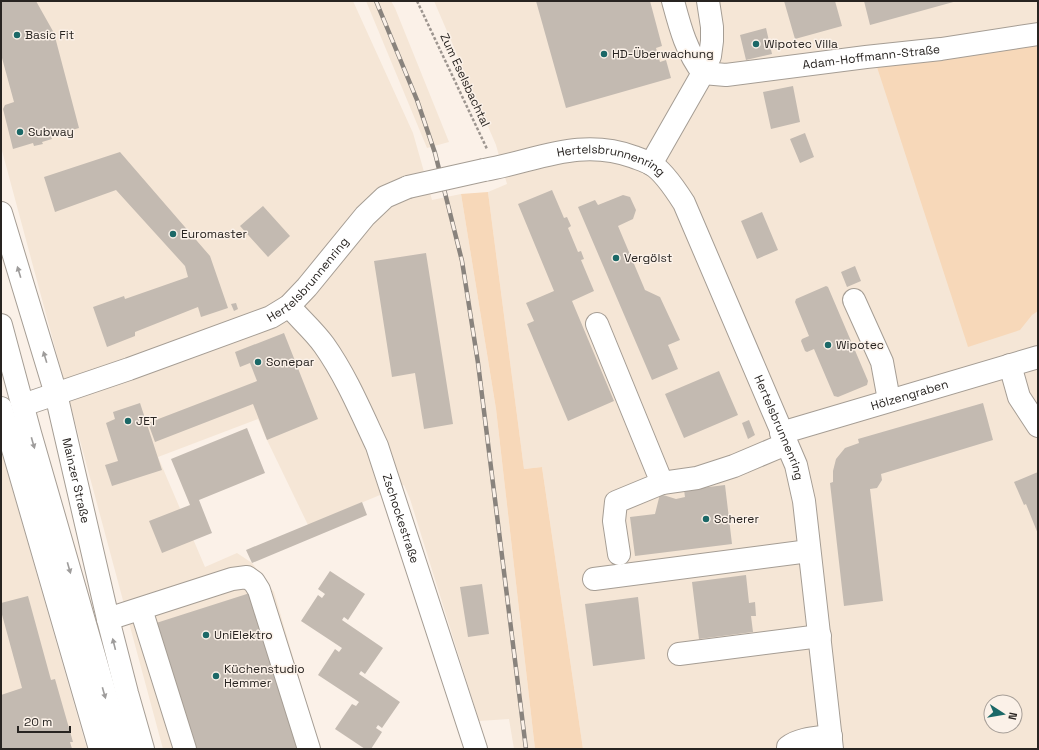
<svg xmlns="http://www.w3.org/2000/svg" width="1039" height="750" font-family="'Space Grotesk',sans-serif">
  <rect width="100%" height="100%" fill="#fbf1e8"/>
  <path fill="#f5e6d6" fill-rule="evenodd" d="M1,1H353L413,133L432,200L461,194L496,409L535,749H514L509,719L479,721L410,499L404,485L308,525L267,440L258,419L158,457L205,567L237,553L252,563L274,592L320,749H163L1,147Z
    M366,1H391L395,8L449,142L427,148Z
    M434,1H1038V749H583L542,467L524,469L488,192L507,184L496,145ZM991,702H1015V726H991Z
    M1,452L4,460L87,749H1Z"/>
  <path fill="#f7d8b9" d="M1038,43V311L1032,315L1020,330L968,347L877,67Z
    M488,192L524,469L542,467L583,749H535L496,409L461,194Z"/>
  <path fill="#c3bab1" d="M6,1H36L54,33L79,128L51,136L52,139L42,142L43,144L34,146L33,143L13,149L3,109L5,105L14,102L2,58H1V2Z
    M536,1H650L662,46L656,48L660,62L666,60L671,78L566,108Z
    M784,1H835L842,26L795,39Z
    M864,1H957L870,25Z
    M766,28L772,54L746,60L740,35Z
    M793,86L800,122L771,129L763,92Z
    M805,133L814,157L800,163L790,139Z
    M120,152L210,256L228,308L201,317L198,307L135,332V336L107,347L93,307L124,296L125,299L188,277L185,266L116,190L55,212L44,177Z
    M552,190L564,218L567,217L571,226L568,228L578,252L581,251L584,259L581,260L594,291L572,301L614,401L568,421L527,324L534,321L526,303L554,291L518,204Z
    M623,195L630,197L636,210L633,219L618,226L645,290L660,297L680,340L668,345L678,369L652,380L578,207L595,200L598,205Z
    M263,206L290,236L268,257L240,226Z
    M762,212L778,250L757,259L741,221Z
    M426,253L453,424L424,429L415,373L392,377L374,261Z
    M855,266L861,281L847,287L841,272Z
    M826,286L828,287L868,381L867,385L838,397L834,396L814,349L807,352L805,351L801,341L802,339L809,336L795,302L796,299Z
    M236,303L238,309L234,311L231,304Z
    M284,333L318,419L267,440L253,404L155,442L148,423L257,381L250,363L240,367L235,352Z
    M719,371L738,415L684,438L665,394Z
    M140,403L162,470L112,486L105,465L118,461L106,423L115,419L113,412Z
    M983,403L993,440L881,474L882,480L877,488L870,489L883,601L844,606L830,483L833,482V471L836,459L845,448L859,443L858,439Z
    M749,420L755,435L748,439L742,423Z
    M247,428L265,473L199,500L212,533L162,553L149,521L190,505L171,459Z
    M1038,472V534L1026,504L1024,505L1014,482Z
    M725,485L732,544L635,556L630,517L655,514L660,494L676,499L685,497L684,490Z
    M362,502L367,515L252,563L246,550Z
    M330,571L365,594L348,620L344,617L342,620L383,648L365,674L361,671L359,674L400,702L382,728L378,725L376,728L382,732L371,749H365L335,729L352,704L356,706L359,702L318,675L335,649L339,652L342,648L301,621L318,595L322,598L325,594L318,589Z
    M746,575L749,603L755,602L756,616H751L753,632L699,639L692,582Z
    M482,584L489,634L468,637L460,587Z
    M250,593L300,749H193L153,624Z
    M28,596L51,680L55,679L73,742H70L72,749H1V695L22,688L1,611V603Z
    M638,597L645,659L593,666L585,604Z"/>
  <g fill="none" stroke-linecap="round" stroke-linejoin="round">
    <defs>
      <g id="minor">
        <path id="s1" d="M673,1C680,27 686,51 703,73L726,75L866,57L941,49L1038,34"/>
        <path d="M651,164L703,73L710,56L712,41V27L708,1"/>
        <path id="s2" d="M484,170C537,161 579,137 634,157C639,159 646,161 651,164C662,170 677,192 684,203L796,465L804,501L832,749"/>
        <path d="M854,300L882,362L889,400"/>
        <path id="s3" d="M289,306C300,319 314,331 324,345C346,376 361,412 377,446L476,749"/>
        <path d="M597,324L662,483L616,502L614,521L619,554"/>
        <path d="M1010,365L1019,397L1038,426"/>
        <path id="s4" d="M23,405L129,369L271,317L289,306L307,287L365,216L385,197L408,187"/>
        <path d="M1,408L100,749"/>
        <path id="s5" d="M781,433L1038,357"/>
        <path d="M662,483L697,478L734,466L786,444"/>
        <path d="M594,579L809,551"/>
        <path d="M141,609L185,749"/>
        <path d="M108,619L232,579L247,577L254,582L259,590L309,749"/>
        <path d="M679,654L820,636"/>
        <path d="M788,749V747C800,738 817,738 831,736"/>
      </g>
      <g id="major">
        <path id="s6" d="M1,213L56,394L108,619L127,693L143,749"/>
        <path d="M1,325L30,433L121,749"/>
      </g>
    </defs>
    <use href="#minor" stroke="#a59d94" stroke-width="24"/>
    <use href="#major" stroke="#a59d94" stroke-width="24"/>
    <path stroke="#9d958f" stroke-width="2.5" stroke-dasharray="3 2" stroke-linecap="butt" d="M417,1L487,149"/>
    <use href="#minor" stroke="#fff" stroke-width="22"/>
    <use href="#major" stroke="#fff" stroke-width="22"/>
    <defs>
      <path id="rail" d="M376,1L417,100L435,153L462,261L478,363L526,749"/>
    </defs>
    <use href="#rail" stroke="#89837d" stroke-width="4.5"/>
    <use href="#rail" stroke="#fbf1e8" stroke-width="3" stroke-dasharray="9" stroke-linecap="butt"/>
    <defs>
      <path id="minor-bridge" d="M408,187L484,170"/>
    </defs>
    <use href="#minor-bridge" stroke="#a59d94" stroke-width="24" stroke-linecap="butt"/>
    <use href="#minor-bridge" stroke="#fff" stroke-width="22"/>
  </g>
  <defs><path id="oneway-solid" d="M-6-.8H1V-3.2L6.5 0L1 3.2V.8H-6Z"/></defs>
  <g fill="#9e9c9b">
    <use href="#oneway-solid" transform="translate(19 272) rotate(-107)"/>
    <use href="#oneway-solid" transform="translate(45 357) rotate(-107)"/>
    <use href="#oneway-solid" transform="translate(33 443) rotate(74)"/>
    <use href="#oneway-solid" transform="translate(69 568) rotate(74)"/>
    <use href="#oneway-solid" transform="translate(114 644) rotate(-104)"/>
    <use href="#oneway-solid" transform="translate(104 693) rotate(74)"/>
  </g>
  <g fill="#1b6867" stroke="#fbf1e8" stroke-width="1.5">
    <circle cx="17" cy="35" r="4"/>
    <circle cx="756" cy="44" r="4"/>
    <circle cx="604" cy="54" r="4"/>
    <circle cx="20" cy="132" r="4"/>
    <circle cx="173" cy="234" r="4"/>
    <circle cx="616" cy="258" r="4"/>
    <circle cx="828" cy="345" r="4"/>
    <circle cx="258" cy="362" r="4"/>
    <circle cx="128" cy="421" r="4"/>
    <circle cx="706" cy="519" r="4"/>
    <circle cx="206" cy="635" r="4"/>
    <circle cx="216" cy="676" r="4"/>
  </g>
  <g text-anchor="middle" stroke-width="3" stroke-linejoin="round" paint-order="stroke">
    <g font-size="12" fill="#282421" stroke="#fbf1e8" text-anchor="start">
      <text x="25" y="39">Basic Fit</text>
      <text x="764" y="48">Wipotec Villa</text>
      <text x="612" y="58">HD-Überwachung</text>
      <text x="28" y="136">Subway</text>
      <text x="181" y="238">Euromaster</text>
      <text x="624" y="262">Vergölst</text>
      <text x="836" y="349">Wipotec</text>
      <text x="266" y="366">Sonepar</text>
      <text x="136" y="425">JET</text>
      <text x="714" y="523">Scherer</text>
      <text x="214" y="639">UniElektro</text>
      <text x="224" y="673">Küchenstudio<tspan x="224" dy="14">Hemmer</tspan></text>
    </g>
    <g font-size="12" fill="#282421" stroke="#fbf1e8">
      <text dy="4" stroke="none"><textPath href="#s1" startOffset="248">Adam-Hoffmann-Straße</textPath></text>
      <text transform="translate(465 80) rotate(65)" y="4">Zum Eselsbachtal</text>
      <text dy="4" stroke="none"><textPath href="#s2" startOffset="131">Hertelsbrunnenring</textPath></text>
      <text dy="4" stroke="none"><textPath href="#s4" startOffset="316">Hertelsbrunnenring</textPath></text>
      <text dy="4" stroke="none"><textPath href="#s5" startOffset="134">Hölzengraben</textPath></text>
      <text dy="4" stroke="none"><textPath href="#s2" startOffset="467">Hertelsbrunnenring</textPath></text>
      <text dy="4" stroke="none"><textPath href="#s6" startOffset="278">Mainzer Straße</textPath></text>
      <text dy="4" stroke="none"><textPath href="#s3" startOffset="243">Zschockestraße</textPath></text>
    </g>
  </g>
  <rect width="1039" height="750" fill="none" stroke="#282421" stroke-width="4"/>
  <g transform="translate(1003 714) rotate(102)"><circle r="19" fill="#fbf1e8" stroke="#a79f98"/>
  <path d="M0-3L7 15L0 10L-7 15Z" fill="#1b6867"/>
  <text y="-6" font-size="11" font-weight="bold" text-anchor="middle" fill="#282421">N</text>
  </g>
  <path d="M18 726v6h52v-6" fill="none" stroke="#282421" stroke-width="2"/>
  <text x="24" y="726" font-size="12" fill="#282421" stroke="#fbf1e8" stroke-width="3" paint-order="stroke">20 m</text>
</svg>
